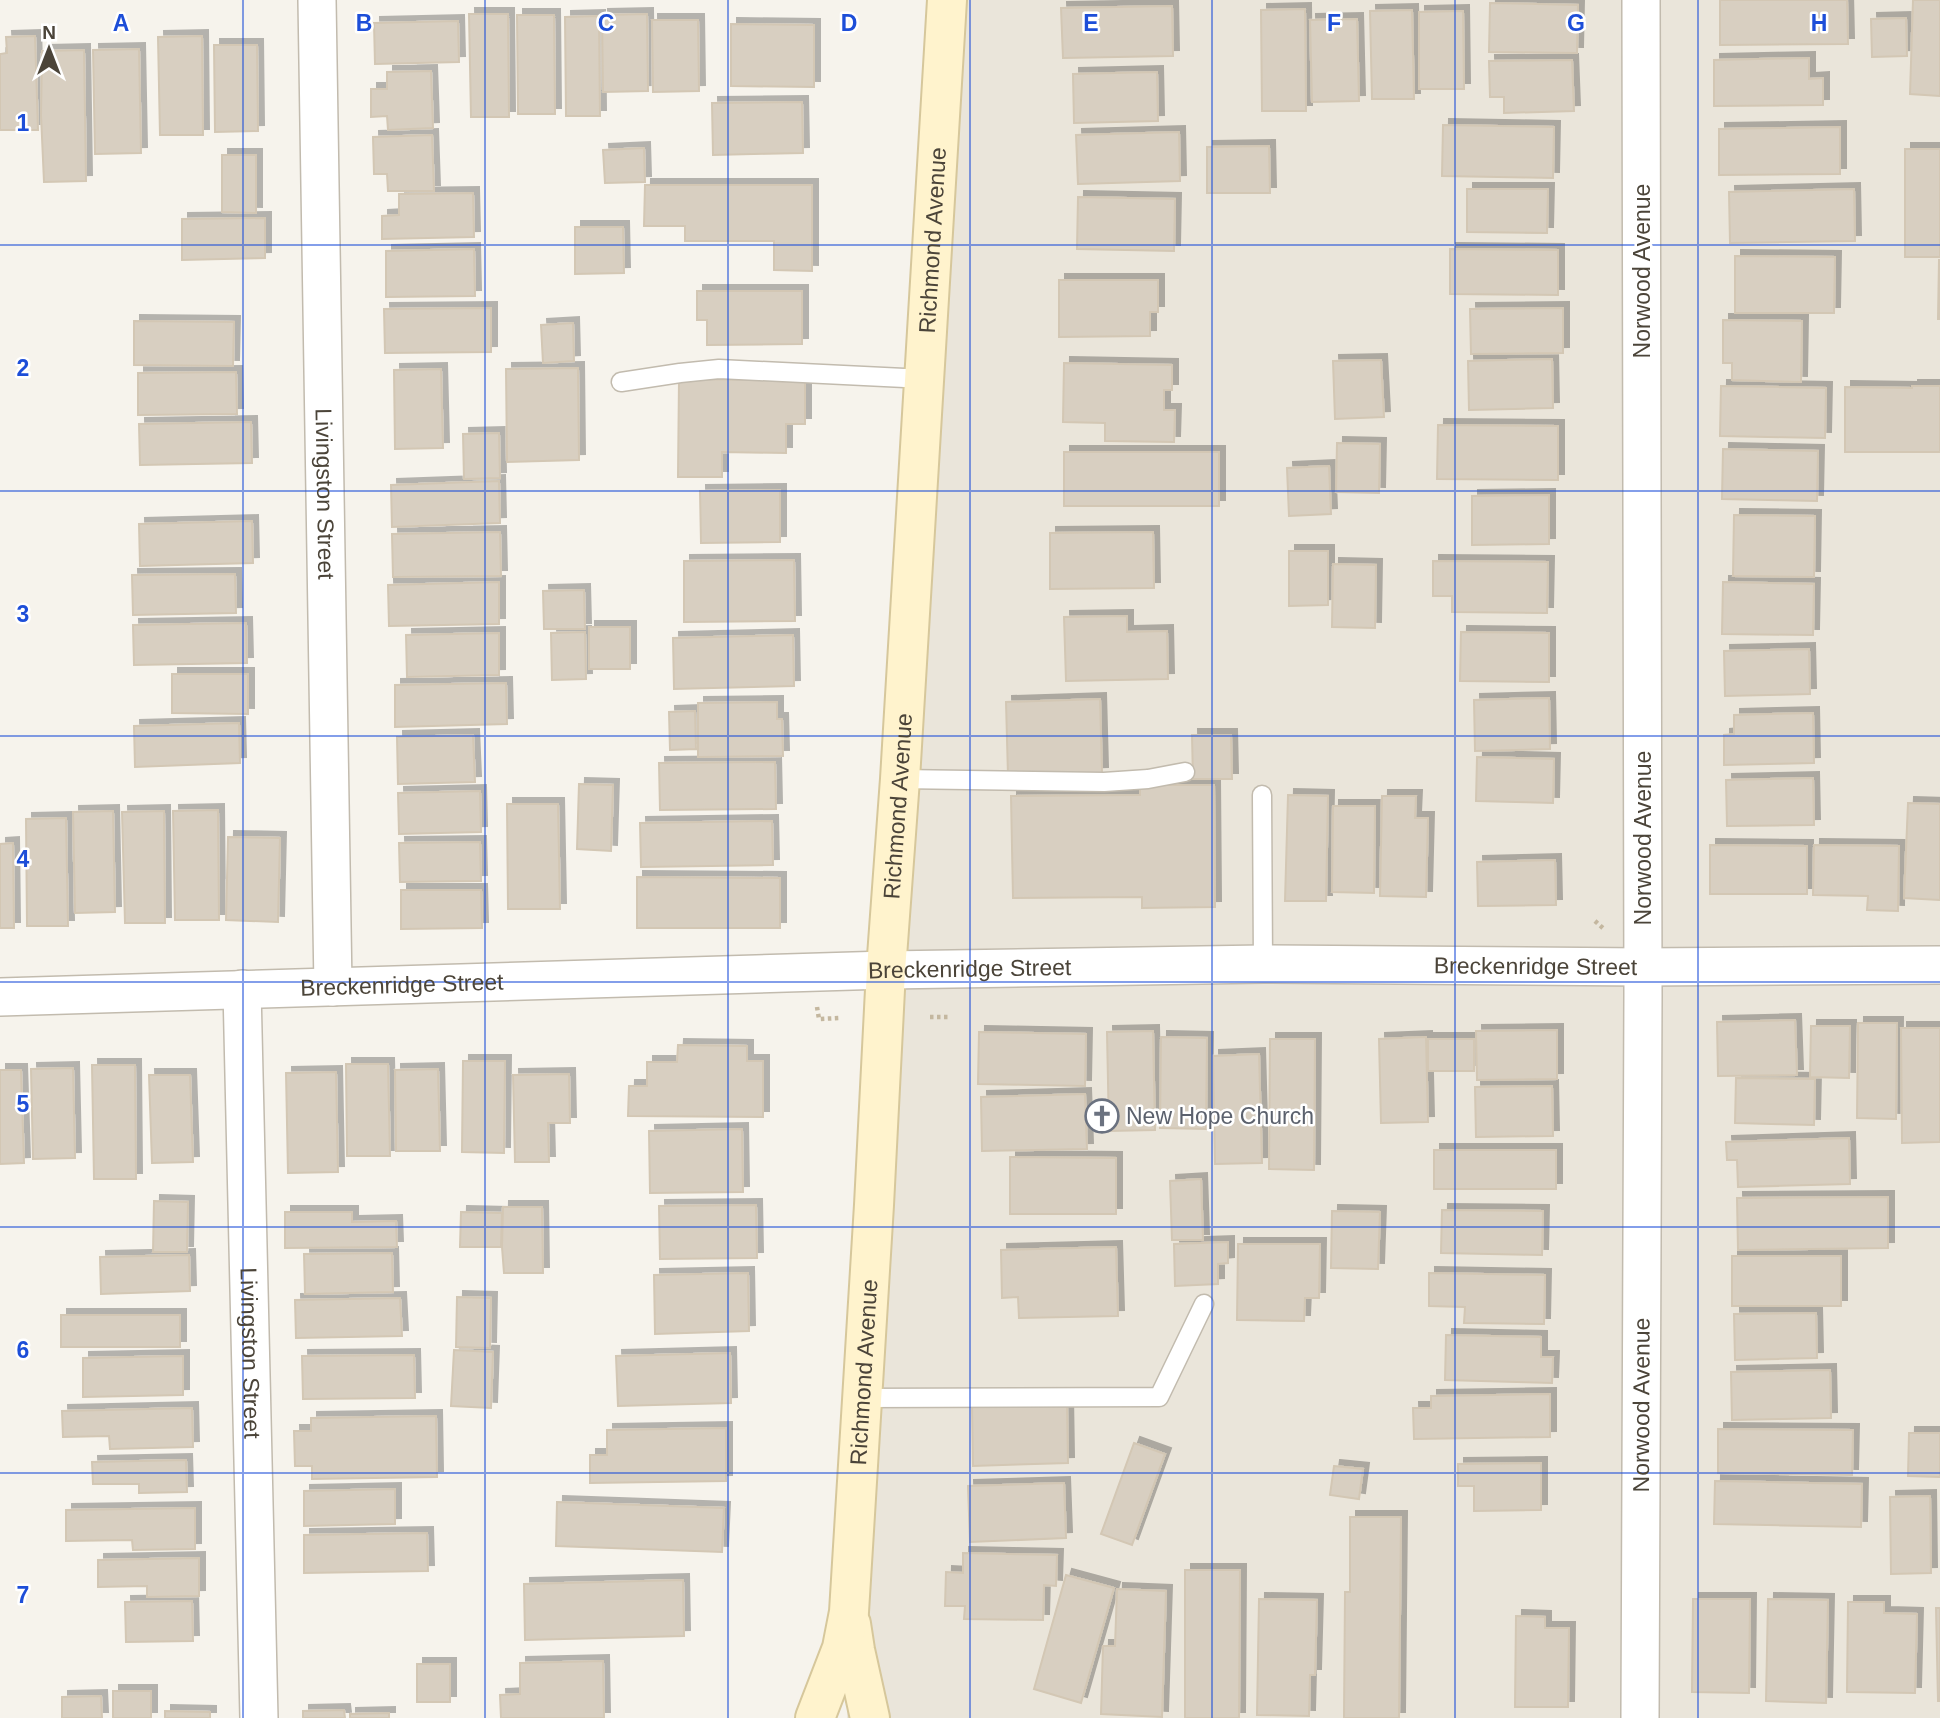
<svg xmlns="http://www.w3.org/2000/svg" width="1940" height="1718" font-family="Arial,sans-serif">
  <defs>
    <filter id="shadow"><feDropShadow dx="6" dy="-6" stdDeviation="0" flood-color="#0004"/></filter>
  </defs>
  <rect width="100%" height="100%" fill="#f6f3ec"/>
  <path fill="#eae5da" d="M948,0H1940V1718H847L849,1612Z"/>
  <path fill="#d8cfc1" stroke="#d3c7b4" stroke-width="2" filter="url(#shadow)" d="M1720,0H1847L1848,44L1720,45Z
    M1913,0H1940V96L1910,94Z
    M1490,3L1578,5L1577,53L1489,52Z
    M1172,6L1173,56L1063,58L1061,8Z
    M1305,9L1306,111H1262L1261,10Z
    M1412,10L1414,99H1372L1370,11Z
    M1463,11L1464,89H1419V12Z
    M469,14H508L509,117H471Z
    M647,14L648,91L603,92L602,15Z
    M517,15H554L555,114H518Z
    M599,16L600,116H566L565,17Z
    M1906,18L1907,56L1872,57L1871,19Z
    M1357,19L1359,101L1312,102L1310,20Z
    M652,20H698L699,91L653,92Z
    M458,21L459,62L375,64L374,23Z
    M731,24L814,25V87L731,86Z
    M35,36L38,130H0V54L7,53L6,37Z
    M202,36L203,135H160L158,37Z
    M214,45H257L258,131L215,132Z
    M139,49L141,153L95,154L93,50Z
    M84,50L86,181L44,182L41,115L42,51Z
    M1809,58V79L1823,78V105L1714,106V60Z
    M1572,60L1574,111L1504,113V97H1490L1489,61Z
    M431,71L433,128L388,130L387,116L371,117V89H387V72Z
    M1157,72L1158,121L1074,123L1073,74Z
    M802,102L803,153L713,155L712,103Z
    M1443,125L1554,127L1553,178L1442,176Z
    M1840,127V174L1719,175V129Z
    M1179,132L1180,181L1078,184L1076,135Z
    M432,135L434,191H388L387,174H374L373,137Z
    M1269,146L1270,193H1207V147Z
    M644,148L645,182L605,183L603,150Z
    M1905,149H1940V257H1905Z
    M222,155H256V213L222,212Z
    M645,185H812V271L774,270V241H685V226H644Z
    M1467,189H1548L1547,233L1467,232Z
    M1854,189L1855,241L1730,243L1729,192Z
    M473,193L474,237L382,239V216L399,215V194Z
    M1078,197L1175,199L1174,251L1077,249Z
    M265,218V258L182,260V219Z
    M575,227H623L624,273L575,274Z
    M474,249L475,296L386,297V251Z
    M1450,249L1558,250V295L1450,294Z
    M1735,256L1835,257L1834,313H1735Z
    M1939,260H1940V319H1938Z
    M1059,280H1158V312H1150V336L1059,337Z
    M697,291H802V344L707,345V320H697Z
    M491,308V352L385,353L384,309Z
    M1563,308V353L1471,354L1470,309Z
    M1723,320L1802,321L1801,382L1732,380V363H1723Z
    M134,321L234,322L233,366L134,365Z
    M573,323L574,361L543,363L541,325Z
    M1552,359L1553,408L1469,410L1468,361Z
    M1381,360L1384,417L1335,419L1333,361Z
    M1064,363L1172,365V390H1164V410H1175L1174,442L1105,441V423L1063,422Z
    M578,368L579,460L507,462L506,369Z
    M441,369L443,448L395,449L394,370Z
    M236,372L237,414L138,415V373Z
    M679,379L805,380V424H786V453L722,452V477H678Z
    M1721,386L1826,388L1825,438L1720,436Z
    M1912,386H1940V452H1845V387L1912,388Z
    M251,422L252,463L140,465L139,424Z
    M1438,425L1558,426V480L1437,479Z
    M499,433L500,478L464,479L463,434Z
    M1337,443L1380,444L1379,493L1336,492Z
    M1723,449L1818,451L1817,501L1722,499Z
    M1064,452H1219V506H1064Z
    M1329,466L1331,514L1289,516L1287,468Z
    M499,481L500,523L392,527L391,485Z
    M780,490V542L701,543L700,491Z
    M1549,495V544L1472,545V496Z
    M1734,515L1815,516L1814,577L1733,576Z
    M252,521L253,563L140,566L139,524Z
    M500,532L501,576L393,577L392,534Z
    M1153,532L1154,588L1050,589V533Z
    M1289,551H1328V605L1289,606Z
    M794,560L795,621L684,622V561Z
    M1433,561L1548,562L1547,613L1452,612V596H1433Z
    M1333,564L1376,565L1375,628L1332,627Z
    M235,574L236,613L133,615L132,575Z
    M499,582V624L389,626L388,585Z
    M1723,582L1814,584L1813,635L1722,634Z
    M584,590L585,629H544L543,591Z
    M1127,616V632L1167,631L1168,679L1066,681L1064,617Z
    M246,623L247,663L134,665L133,625Z
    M589,627H630V669H589Z
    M585,632L586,679L552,680L551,633Z
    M1461,632L1549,633V682L1460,681Z
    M499,633V675L407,677L406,635Z
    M793,635L794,686L674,689L673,638Z
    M1809,649L1810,694L1725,696L1724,651Z
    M172,674H248V714L172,713Z
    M506,683L507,724L395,727V685Z
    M1549,698L1550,749L1475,751L1474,700Z
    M1100,699L1102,773L1008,776L1006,702Z
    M777,702V719H782L783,756L698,757V703Z
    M695,711L696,749L670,750L669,712Z
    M1813,713L1814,763L1724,765V735L1734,734V715Z
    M239,723L240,763L135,767L134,726Z
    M473,735L475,782L398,784L397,737Z
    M1192,735H1231L1232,779H1193Z
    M1477,757L1554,759L1553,803L1476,801Z
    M775,762L776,809L660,810L659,763Z
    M1813,778L1814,825L1727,826L1726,780Z
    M579,784L613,785L611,851L577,849Z
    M1140,785H1214L1215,907L1142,908V897L1013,898L1011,796L1140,795Z
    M480,791L481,832L399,834L398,793Z
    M1288,795L1328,796L1326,901H1285Z
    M1382,796H1416L1415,818H1428L1426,897L1380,896Z
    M1908,803L1940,804V900L1904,898Z
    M507,804H558L560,909H508Z
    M1333,806H1375L1374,893L1332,892Z
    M218,810L219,920H175L173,811Z
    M113,811L115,912L75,913L73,812Z
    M164,811L165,923H125L122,812Z
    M66,818L68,926H27L26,819Z
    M772,821L773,865L641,867L640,823Z
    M228,837L280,838L278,922L226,920Z
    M480,842L481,881L400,882L399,843Z
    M13,843L14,928H0V844Z
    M1710,845L1807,846V894H1710Z
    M1814,845L1899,846L1898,911L1867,910L1868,896L1813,895Z
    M1555,860L1556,905L1478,906L1477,862Z
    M637,877L780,878V928H637Z
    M401,890H481L482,928L401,929Z
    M1795,1020L1797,1075L1718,1076L1717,1022Z
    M1858,1023H1897L1896,1119L1857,1118Z
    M1811,1026H1850L1849,1078L1810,1077Z
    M1901,1028H1940V1142L1902,1143Z
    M1557,1030V1079L1477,1080L1476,1031Z
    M1153,1031L1155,1130L1109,1131L1107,1032Z
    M979,1032L1086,1034L1085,1086L978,1084Z
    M1161,1037L1207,1038L1206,1129L1160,1128Z
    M1426,1037L1428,1122L1381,1123L1379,1039Z
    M1270,1039H1315L1314,1170L1269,1169Z
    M1428,1039H1474V1071H1428Z
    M678,1045L747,1046V1061H763V1117L628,1116L629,1086H647V1062H677Z
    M1259,1054L1262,1163L1215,1164L1213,1056Z
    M463,1061H505L504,1153L462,1152Z
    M346,1064H388L390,1156H347Z
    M92,1065H135L136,1179H94Z
    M73,1068L75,1158L33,1159L31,1069Z
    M438,1069L440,1151H396L395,1070Z
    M0,1070H21L24,1163L0,1164Z
    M336,1072L338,1172L288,1173L286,1073Z
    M569,1074L570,1123H548L549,1162H515L513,1075Z
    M149,1075H190L193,1162L152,1163Z
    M1736,1078L1815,1079L1814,1125L1735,1123Z
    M1552,1086L1553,1136L1476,1137L1475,1087Z
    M1085,1094L1087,1149L982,1151L981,1097Z
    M742,1129L743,1192L650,1193L649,1131Z
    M1849,1138L1850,1184L1738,1187L1737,1160H1727L1726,1142Z
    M1434,1150H1556V1189H1434Z
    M1010,1157L1116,1158V1214H1010Z
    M1201,1179L1203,1240H1172L1170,1181Z
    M1888,1197V1248L1738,1250L1737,1198Z
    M154,1201L188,1202L187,1252H153Z
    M756,1205L757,1258L660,1259L659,1206Z
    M503,1207H542L543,1273H504L502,1247Z
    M1442,1210L1543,1211L1542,1255L1441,1253Z
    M1332,1211L1380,1212L1378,1269L1331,1268Z
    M285,1212H352V1222L396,1221L397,1247L285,1248Z
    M461,1212L502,1213L501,1247H460Z
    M1228,1242V1263L1218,1264V1284L1175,1286L1174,1244Z
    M1238,1244H1320L1319,1298H1305L1304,1321L1237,1320Z
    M1116,1247L1118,1316L1019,1318L1018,1297L1002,1298L1001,1250Z
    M392,1253L393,1292L305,1294L304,1254Z
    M189,1255L190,1291L101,1294L100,1257Z
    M1732,1256H1841V1306H1732Z
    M748,1273L749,1331L655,1334L654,1275Z
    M1429,1273L1545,1275L1544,1324L1464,1323L1465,1307L1429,1306Z
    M457,1297L491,1298L490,1348L456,1347Z
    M400,1298L402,1336L296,1338L295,1300Z
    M1816,1313L1817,1358L1735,1360L1734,1314Z
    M61,1315H180V1347H61Z
    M1446,1335L1541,1337V1357H1553L1552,1383L1445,1380Z
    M454,1350L493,1352L491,1408L451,1406Z
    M730,1353L731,1403L618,1406L616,1356Z
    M414,1355L415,1398L303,1399L302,1356Z
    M183,1356V1395L83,1397V1358Z
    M1830,1370L1831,1418L1732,1420L1731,1372Z
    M1550,1394V1437L1414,1439L1413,1408H1431V1396Z
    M1067,1402L1068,1463L973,1466L972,1405Z
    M192,1408L193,1447L110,1449L109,1436L63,1437L62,1411Z
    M436,1416L437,1477L312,1479V1466H295L294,1431H311V1418Z
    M726,1428V1481L590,1483V1455H607V1430Z
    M1718,1429L1853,1430L1852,1475L1718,1473Z
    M1909,1433H1940V1477L1908,1476Z
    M1134,1443L1165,1454L1132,1545L1101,1534Z
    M186,1460L187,1492L139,1493V1484H93L92,1462Z
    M1541,1463V1510L1474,1511V1486H1458V1464Z
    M1334,1466L1363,1469L1359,1499L1330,1495Z
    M1715,1481L1862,1484L1861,1527L1714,1524Z
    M1064,1483L1066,1538L970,1542L968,1486Z
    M395,1489V1524L304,1526V1491Z
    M1930,1496L1931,1573L1891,1574L1890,1497Z
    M557,1502L724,1508L722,1552L556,1546Z
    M195,1508V1549L133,1550L132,1540L66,1541V1510Z
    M1350,1517H1401L1399,1718H1344L1345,1592H1350Z
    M427,1533L428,1571L304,1573V1535Z
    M963,1553L1057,1555L1056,1586L1044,1585L1043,1620L964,1619L965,1606H945L946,1572L963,1573Z
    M199,1558V1596L147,1597V1586L98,1587V1560Z
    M1185,1570H1240L1239,1718H1185Z
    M1066,1575L1114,1588L1081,1703L1034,1689Z
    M683,1580L684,1636L525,1640L524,1584Z
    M1117,1589L1166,1591L1162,1717L1101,1714L1103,1646H1115Z
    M1259,1599L1317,1600L1315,1675H1310L1309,1716L1257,1715Z
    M1693,1599H1750L1749,1693L1692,1692Z
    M1768,1599L1828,1600L1826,1703L1766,1701Z
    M192,1601L193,1641L126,1642L125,1602Z
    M1848,1602H1884V1613L1917,1614L1915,1693L1847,1692Z
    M1936,1608H1940V1701H1938Z
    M1516,1616L1545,1617V1628H1569L1568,1707H1515Z
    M603,1661L604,1718H501L500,1695L520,1694V1663Z
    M417,1664H450V1702H417Z
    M113,1691H151V1718H113Z
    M101,1696L102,1718H62V1697Z
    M344,1710L345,1718H303V1711Z
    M165,1711L210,1712V1718H165Z
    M389,1713V1718H350V1714Z"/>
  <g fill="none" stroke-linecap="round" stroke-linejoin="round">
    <defs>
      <path id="lane" d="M621,382L680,373L719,369L925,379
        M900,779L1104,782L1148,779L1185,772
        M1262,795L1263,964
        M862,1398L1159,1397L1204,1304"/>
      <g id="street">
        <path id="s1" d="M317,0L333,987"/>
        <path id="s2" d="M242,989L259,1718"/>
        <path id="s3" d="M0,997L886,970L1263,964L1643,967L1940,965"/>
        <path id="s4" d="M1640,1718L1643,995L1641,0"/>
      </g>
      <g id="secondary">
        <path d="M851,1624L855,1650L870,1718"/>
        <path id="s5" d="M815,1718L842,1648L849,1612L874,1205L886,970L900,779L947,0"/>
      </g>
    </defs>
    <use href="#lane" stroke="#c2bbae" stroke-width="21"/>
    <use href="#street" stroke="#c2bbae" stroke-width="40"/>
    <use href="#secondary" stroke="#d6c79b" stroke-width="42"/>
    <path stroke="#c4b79f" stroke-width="4.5" stroke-dasharray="3.5 3.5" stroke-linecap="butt" d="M1595,921L1605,930
      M817,1007L819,1019L839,1018
      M930,1017H949"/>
    <use href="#lane" stroke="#fff" stroke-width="18"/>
    <use href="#street" stroke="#fff" stroke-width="37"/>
    <use href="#secondary" stroke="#fff3cd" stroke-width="38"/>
  </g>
  <path fill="none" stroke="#1d4ed8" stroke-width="2" stroke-opacity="0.55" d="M243,0V1718M485,0V1718M728,0V1718M970,0V1718M1212,0V1718M1455,0V1718M1698,0V1718M0,245H1940M0,491H1940M0,736H1940M0,982H1940M0,1227H1940M0,1473H1940"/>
  <defs>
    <symbol id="church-ring" viewBox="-11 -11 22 22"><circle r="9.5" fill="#fff" stroke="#6b7280" stroke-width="1.5"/><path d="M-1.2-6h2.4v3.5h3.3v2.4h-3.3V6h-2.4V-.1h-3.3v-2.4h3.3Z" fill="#6b7280"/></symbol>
  </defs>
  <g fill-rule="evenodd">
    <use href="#church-ring" x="1083" y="1097" width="38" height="38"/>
  </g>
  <g text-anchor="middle" stroke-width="5" stroke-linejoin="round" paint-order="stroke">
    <g font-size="23" fill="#4b4439" stroke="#fff">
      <text dy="8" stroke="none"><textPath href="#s5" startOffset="1486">Richmond Avenue</textPath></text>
      <text transform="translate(1642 271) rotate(-90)" y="8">Norwood Avenue</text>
      <text dy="8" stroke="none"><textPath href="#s1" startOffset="494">Livingston Street</textPath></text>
      <text dy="8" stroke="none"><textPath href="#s5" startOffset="919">Richmond Avenue</textPath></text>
      <text transform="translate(1643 838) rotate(-90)" y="8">Norwood Avenue</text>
      <text dy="8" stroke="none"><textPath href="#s3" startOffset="1536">Breckenridge Street</textPath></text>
      <text dy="8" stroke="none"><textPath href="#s3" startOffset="970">Breckenridge Street</textPath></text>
      <text dy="8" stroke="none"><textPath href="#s3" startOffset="402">Breckenridge Street</textPath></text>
      <text dy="8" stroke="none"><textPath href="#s2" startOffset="364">Livingston Street</textPath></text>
      <text dy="8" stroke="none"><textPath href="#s5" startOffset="352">Richmond Avenue</textPath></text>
      <text dy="8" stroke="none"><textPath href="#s4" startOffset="313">Norwood Avenue</textPath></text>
    </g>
    <g font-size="23" fill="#5b616d" stroke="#fff" text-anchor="start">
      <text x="1126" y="1124">New Hope Church</text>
    </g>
  </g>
  <g font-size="23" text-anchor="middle" font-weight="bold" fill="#1d4ed8" stroke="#fff" stroke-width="5" stroke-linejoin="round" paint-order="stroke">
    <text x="121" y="31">A</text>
    <text x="364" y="31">B</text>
    <text x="606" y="31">C</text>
    <text x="849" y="31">D</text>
    <text x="1091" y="31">E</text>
    <text x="1334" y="31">F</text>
    <text x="1576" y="31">G</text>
    <text x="1819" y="31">H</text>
    <text x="23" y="131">1</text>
    <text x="23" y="376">2</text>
    <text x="23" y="622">3</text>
    <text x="23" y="867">4</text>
    <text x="23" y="1112">5</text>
    <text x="23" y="1358">6</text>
    <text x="23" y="1603">7</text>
  </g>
  <g transform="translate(49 49)" stroke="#ffffff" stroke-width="5" paint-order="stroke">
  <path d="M0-5L12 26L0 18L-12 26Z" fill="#4b4439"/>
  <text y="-10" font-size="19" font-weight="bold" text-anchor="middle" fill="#4b4439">N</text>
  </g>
</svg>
